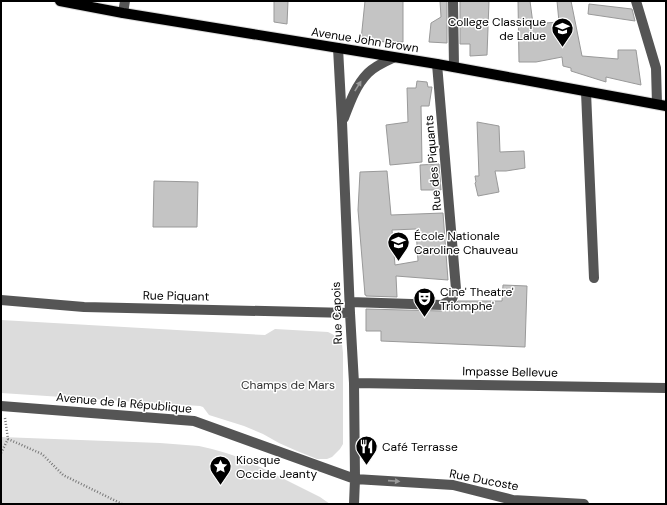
<svg xmlns="http://www.w3.org/2000/svg" width="667" height="505" font-family="'DM Sans',sans-serif">
  <rect width="100%" height="100%" fill="#fff"/>
  <path fill="#dcdcdc" d="M1,320L265,335L275,329L328,332L332,334L337,337L342,344L343,353V444L340,449L332,457L327,459H317L297,451L279,443L263,434L244,426L209,415L203,407L200,406L1,393Z
    M1,437L160,443L199,446L212,449L226,453L244,459L320,497L330,504H1Z"/>
  <path fill="#c4c4c4" stroke="#999" fill-rule="evenodd" d="M274,1H288L287,24L274,22Z
    M365,1H403V42L387,41V42L361,40Z
    M440,1H447V43L429,42L431,23L441,17Z
    M460,1H489L487,55L470,56V44H460Z
    M518,1H530L533,24L559,22L557,1H571L582,56L618,59V50H636L641,85L606,77V82L571,71V68L563,66L562,57L536,62H519Z
    M589,4L632,9L635,21L588,14Z
    M417,81L427,82L428,87H432L429,106H421L422,162L390,165L386,125L408,122L407,88H416Z
    M477,122L499,126L500,152L524,151L525,168L506,171H495L499,192L478,196L475,183L476,182L475,176H479Z
    M439,164L441,190H421L420,165Z
    M387,171L391,215L443,213L448,280L396,276L397,297L366,296V295H365L358,210L360,172ZM416,229L418,261L395,265L392,230Z
    M154,181L198,182L197,227H153Z
    M503,285L527,286L525,347L381,341V331H366V309L442,311L455,305L458,301H502Z"/>
  <g fill="none" stroke-linecap="round" stroke-linejoin="round">
    <defs>
      <path id="major" d="M60,1L123,13L437,64L666,106"/>
    </defs>
    <use href="#major" stroke="#dbdbdb" stroke-width="12"/>
    <path stroke="#777" stroke-width="2.5" stroke-dasharray="1 2" stroke-linecap="butt" d="M5,418L8,439L42,454L63,475L122,504
      M1,453L8,439"/>
    <path stroke="#555" stroke-width="10" d="M453,1L454,67
      M636,1L656,68L657,104
      M123,13L125,1
      M338,48L342,122L350,313L354,383L355,479L354,504
      M586,92L594,278
      M344,118C350,102 356,85 368,73C375,66 384,62 393,58
      M1,300L84,307L350,313
      M350,302L442,305L452,299L456,289L437,64
      M354,383L666,388
      M1,406L194,421L355,479L453,485L513,500L584,504"/>
    <use href="#major" stroke="#000" stroke-width="10"/>
  </g>
  <defs><path id="oneway-solid" d="M-6-.8H1V-3.2L6.5 0L1 3.2V.8H-6Z"/></defs>
  <g fill="#999">
    <use href="#oneway-solid" transform="translate(358 86) rotate(-58)"/>
    <use href="#oneway-solid" transform="translate(394 481) rotate(4)"/>
  </g>
  <defs>
    <symbol id="school-pin" viewBox="-11 -11 22 30"><path d="M0 17L-7.5 6A9.5 9.5 0 1 1 7.5 6Z" fill="#000" stroke="#fff"/><path d="M0-5L7-2L0 1L-7-2ZM-4 1L0 2.5L4 1V4Q0 6-4 4Z" fill="#fff"/></symbol>
    <symbol id="theatre-pin" viewBox="-11 -11 22 30"><path d="M0 17L-7.5 6A9.5 9.5 0 1 1 7.5 6Z" fill="#000" stroke="#fff"/><path d="M-5-5.5Q0-4 5-5.5V0Q5 5 0 6Q-5 5-5 0ZM-3.3-2.5H-1v1.5H-3.3ZM1-2.5H3.3v1.5H1ZM-2.8 1Q0 5.5 2.8 1Z" fill="#fff"/></symbol>
    <symbol id="restaurant-pin" viewBox="-11 -11 22 30"><path d="M0 17L-7.5 6A9.5 9.5 0 1 1 7.5 6Z" fill="#000" stroke="#fff"/><path d="M-5-6h1v4h1v-4h1v4h1v-4h1v5L-1.5 .5V6h-2V.5L-5-1ZM5-6V6H3V1.5H1.5Q1.5-4 5-6Z" fill="#fff"/></symbol>
    <symbol id="sight-pin" viewBox="-11 -11 22 30"><path d="M0 17L-7.5 6A9.5 9.5 0 1 1 7.5 6Z" fill="#000" stroke="#fff"/><path d="M0-6L1.8-2.2L6-1.7L2.9 1.2L3.7 5.4L0 3.3L-3.7 5.4L-2.9 1.2L-6-1.7L-1.8-2.2Z" fill="#fff"/></symbol>
  </defs>
  <g fill-rule="evenodd">
    <use href="#school-pin" x="550" y="16" width="25" height="34"/>
    <use href="#school-pin" x="386" y="230" width="25" height="34"/>
    <use href="#theatre-pin" x="412" y="286" width="25" height="34"/>
    <use href="#restaurant-pin" x="354" y="434" width="25" height="34"/>
    <use href="#sight-pin" x="208" y="454" width="25" height="34"/>
  </g>
  <g text-anchor="middle" stroke-width="3" stroke-linejoin="round" paint-order="stroke">
    <g font-size="12" fill="#000" stroke="#fff" text-anchor="start">
      <text x="546" y="26" text-anchor="end">College Classique<tspan x="546" dy="14">de Lalue</tspan></text>
      <text x="414" y="240">École Nationale<tspan x="414" dy="14">Caroline Chauveau</tspan></text>
      <text x="440" y="296">Cine' Theatre'<tspan x="440" dy="14">Triomphe'</tspan></text>
      <text x="382" y="451">Café Terrasse</text>
      <text x="236" y="464">Kiosque<tspan x="236" dy="14">Occide Jeanty</tspan></text>
    </g>
    <g font-size="12" fill="#000" stroke="#fff">
      <text transform="translate(365 40) rotate(9)" y="4">Avenue John Brown</text>
      <text transform="translate(433 163) rotate(-95)" y="4">Rue des Piquants</text>
      <text transform="translate(176 296) rotate(1)" y="4">Rue Piquant</text>
      <text transform="translate(337 313) rotate(-92)" y="4">Rue Capois</text>
      <text transform="translate(510 372) rotate(1)" y="4">Impasse Bellevue</text>
      <text transform="translate(124 403) rotate(5)" y="4">Avenue de la République</text>
      <text transform="translate(484 480) rotate(11)" y="4">Rue Ducoste</text>
    </g>
    <g font-size="12" fill="#333" stroke="#fff">
      <text x="288" y="389">Champs de Mars</text>
    </g>
  </g>
  <rect width="667" height="505" fill="none" stroke="#000000" stroke-width="4"/>
</svg>
